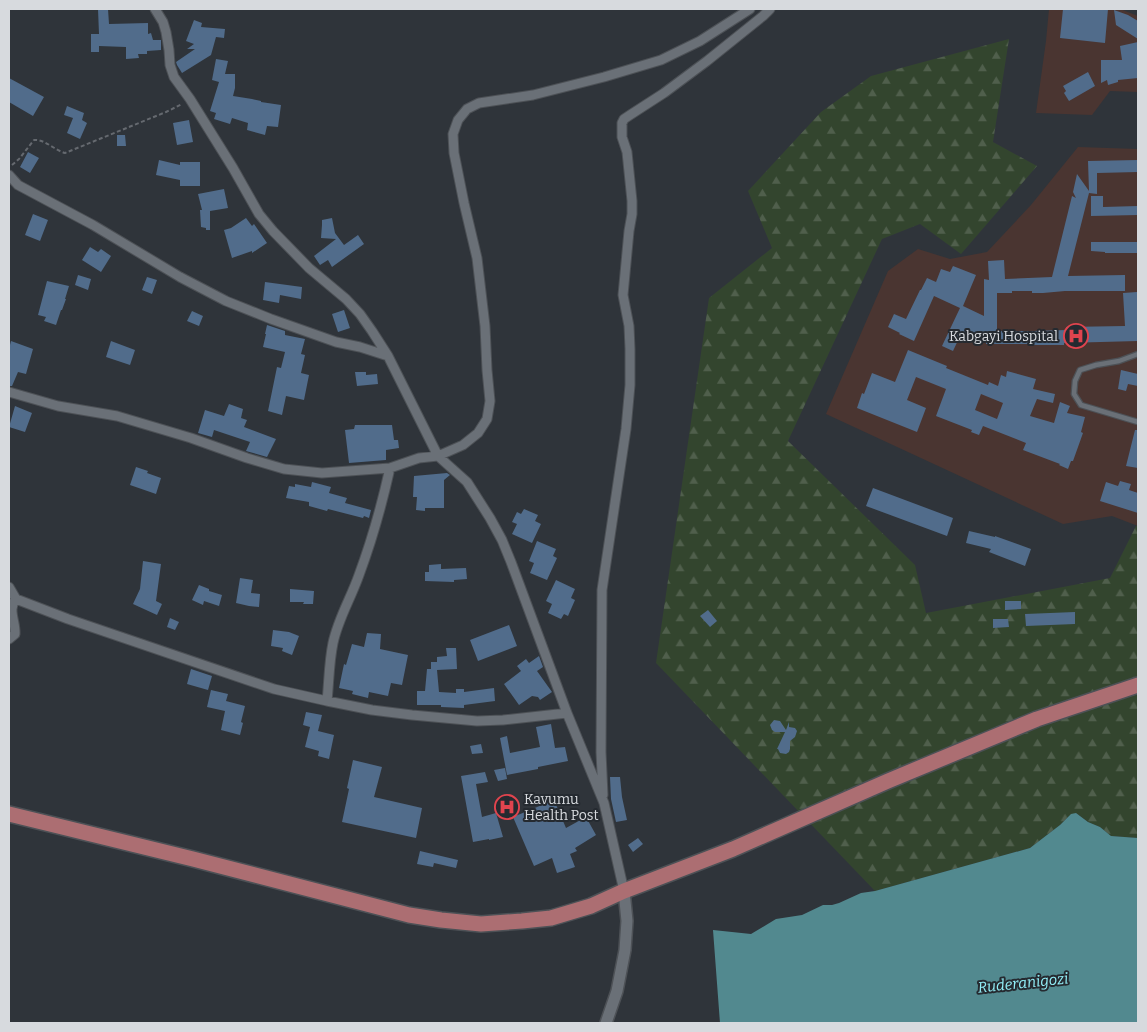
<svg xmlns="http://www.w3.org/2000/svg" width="1147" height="1032" font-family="Bitter,serif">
  <defs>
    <pattern id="forest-firs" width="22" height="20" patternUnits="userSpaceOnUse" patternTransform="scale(1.25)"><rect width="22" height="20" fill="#33452e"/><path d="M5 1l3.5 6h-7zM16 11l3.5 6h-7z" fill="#505f4c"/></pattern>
  </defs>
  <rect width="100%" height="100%" fill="#2f343a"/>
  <path fill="#4a3531" d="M1049,9H1120L1138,16V92L1110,91L1092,115L1036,113L1046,41Z
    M1078,147L1138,149V526L1112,516L1063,524L826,414L888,271L918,249L950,259L987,252L1031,205Z"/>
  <path fill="url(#forest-firs)" d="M1009,39L993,142L1037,166L961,254L920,224L882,239L788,441L915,565L926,613L1110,578L1136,526H1138V838L1111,836L1100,827L1088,822L1076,813L1068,817L1060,825L1030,848L875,891L656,663L709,298L772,248L748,191L821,112L871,76Z"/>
  <path fill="#52898f" d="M1076,813L1088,822L1100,827L1111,836L1138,838V1023H720L713,930L751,934L776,919L802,915L823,905H832L839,903L861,893L875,891L1030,848L1060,825L1071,814Z"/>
  <path fill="#516c8b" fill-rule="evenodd" d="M98,9H108L109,24L148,23V34L151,33L153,40H161V50L147,51V54H138L139,58L126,59V47L99,46V52H91V34H99Z
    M1063,9H1108L1105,43L1060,38Z
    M1114,10L1128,15L1138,21V39L1116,25Z
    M194,20L202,23L201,27L225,29L224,38L216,37L211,55L182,73L177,65L176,62L195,49H187L194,44L186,41Z
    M1138,42V78L1118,80V82L1108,85L1107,80L1101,83V60H1122L1120,46Z
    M216,59L228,61L225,74H235V88L233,96L252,99L261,101V102L281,105L278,127L267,126L265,135L247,130L248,123L232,118L230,124L214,119L216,113L210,111L219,82L212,80Z
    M1088,72L1095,86L1069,101L1064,93L1066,91L1063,86Z
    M9,78L44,97L33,116L9,102Z
    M67,106L84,113L82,120L87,123L80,139L67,133L73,118L64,115Z
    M189,120L193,142L177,145L173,123Z
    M117,135H125L126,146H117Z
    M28,152L39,158L30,173L20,167Z
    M159,160L180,165V162H200V186H180V180L156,175Z
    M1138,160V172L1097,173V194L1089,193L1068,276L1125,275V291H1065L1043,293H1032V291H1012V293H997V331H1033L1066,330V327L1125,326L1123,293L1137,292L1138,314V319H1137L1138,341L1064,343V345H1034V344H986V338L964,335L963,337L960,336L953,351L942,346L960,308L934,296L914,341L899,334L900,333L888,327L894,314L906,319L920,290H921L927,278L936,282L941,269L950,272L953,266L976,275L963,306L984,316V279L989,280L988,261L1004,260L1005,279L1052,277L1072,196L1076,198L1073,192L1077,174L1089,191L1088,161Z
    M224,189L228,208L210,211V230H206V228L201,227L200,210H202L198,194Z
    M1091,196H1103V207L1138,206V215L1091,216Z
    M33,214L48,220L40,241L25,235Z
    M246,218L252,226L254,224L267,243L252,253V251L232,258L224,230L231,228Z
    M332,218L335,233L344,245L358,235L364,244L332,267L328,260L320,265L314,256L336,239L321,238L322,225V220Z
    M1091,242H1138V253H1105V252L1091,251Z
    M90,247L98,252L101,249L111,256L101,272L82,260Z
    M78,275L91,279L88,290L75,285Z
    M147,277L157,280L152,294L142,290Z
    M47,281L69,286L65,299H66L62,310H61L56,325L44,321L46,317L38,315Z
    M265,282L302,287L301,299L280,295L279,303L263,300Z
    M344,310L350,328L338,332L332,314Z
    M192,311L203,316L199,326L187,321Z
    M267,325L285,331V335L305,339L301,354L305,355L301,373L309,375L304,400L286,396L282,415L268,411L277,367L281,368L285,352L263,347L266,334H265Z
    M11,341L33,349L26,374L18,372L12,386H9V349Z
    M111,341L135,350L130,365L106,357Z
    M908,350L947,366L946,368L988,385L989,382L998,386L1001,375L1006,377L1007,371L1036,379L1033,389L1055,394L1053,403L1037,399L1030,416L1054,423L1060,402L1070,406L1067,413L1085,417L1081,432L1083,433L1073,461H1071L1068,469L1059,465L1060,464L1023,450L1026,443L983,426L979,435L971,432L972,430L936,416L946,389L916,377L907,400L926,408L917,432L857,408L862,393L864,394L872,373L895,382ZM981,394L1003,403L997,419L975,410Z
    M1121,370L1138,374V386L1128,384L1126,391L1118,389Z
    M355,372H366V375L377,374L378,384L357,386Z
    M229,404L243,409L241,418L247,420L244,427L276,439L267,457L246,451L250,442L214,430L212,437L198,433L205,410L224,416Z
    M15,406L32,413L25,432L9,427Z
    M355,425H392L394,440H398L399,448L386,450V460L349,463L345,430L354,429Z
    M1135,430H1138V468L1126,466Z
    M136,467L148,471L147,473L161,478L156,494L130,485Z
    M447,473L450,475L444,480V508H425V511L416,510L417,497H413L414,476Z
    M1120,481L1131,484L1129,490L1138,493V513L1100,501L1106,482L1118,486Z
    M312,482L331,487L329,493L347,498L345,503L371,510L369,518L364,516L363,518L328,509L327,511L309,506V502L286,498L289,486L295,487V484L311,487Z
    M873,488L953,518L947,536L866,506Z
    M524,509L538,515L535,521L541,524L532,543L512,534L517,524L512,522L517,512L521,514Z
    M969,531L995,537V536L1031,549L1025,566L989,552L991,549L966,543Z
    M537,541L556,549L553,556L557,558L547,580L530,573L534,563L529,561Z
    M143,561L161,564L156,601L162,604L157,615L133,604L140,589Z
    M441,564V569L466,568L467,579L454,580V582L425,581V572H429V565Z
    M240,578L253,580L251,593L260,594L259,607L249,606L236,603Z
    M556,580L575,589L571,598L575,600L568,616L564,614L561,619L548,613L552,604L546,601Z
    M199,585L209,589V591L222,595L219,606L204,601L203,605L192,600Z
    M290,589L314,591L313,604H303L304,602H290Z
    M1005,601H1021V609L1005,610Z
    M708,610L717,621L710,627L700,616Z
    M1075,612V624L1026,626L1025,614Z
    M170,618L179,622L175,630L167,627Z
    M993,619H1008L1009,627L993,628Z
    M509,625L517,646L478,661L470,640Z
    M273,630L289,632L299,636L292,655L282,651L283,648L271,646Z
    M367,633L381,634L380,649L408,655L402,685L391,683L388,696L369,692L368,698L352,694L353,691L339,688L344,664L346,665L352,644L364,647Z
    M446,648H456L457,669L437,670L439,692L456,693V689H464V692L494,688L495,701L464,705V708L441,707V705H417V691H425L427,669H431V662H437V657L447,656Z
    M539,656L543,667L537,671L552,692L540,700L538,697L532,696L519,705L504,684L521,671L517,666L526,659L529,663Z
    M191,669L212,676L208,690L187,684Z
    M211,690L228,694L226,701L245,706L241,722L243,723L240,735L221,730L225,711L207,707Z
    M306,712L322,715L318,731L334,735L329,759L318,756L319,751L305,747L310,727L303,725Z
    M774,720L780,721L786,730L789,722V727L795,728L797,731L795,737L790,741V749L789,752L786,754L780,753L778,749H777L785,732H775L772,730L770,725Z
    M551,724L555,748L565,747L568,761L538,767V769L507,775L500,738L507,736L510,753L540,747L536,727Z
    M481,744L483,753L472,754L470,746Z
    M353,760L382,767L374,797L422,808L416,838L342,822L349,789L347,788Z
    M505,768L507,779L498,781L494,770Z
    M485,772L488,782L476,784L482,817L496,813L503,837L489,840V839L473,842L461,776Z
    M610,777H620L622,797L627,820L616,822L611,799Z
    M554,800L566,828L586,817L596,835L575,848L577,851L570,854L575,867L557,873L552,858L534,866L513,817Z
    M638,838L643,844L633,852L628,845Z
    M420,851L458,860L456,868L434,863L433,867L417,864Z"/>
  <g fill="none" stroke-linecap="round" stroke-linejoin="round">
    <defs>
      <path id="service" d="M1138,354L1119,361L1096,365L1080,370L1075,381L1074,394L1081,405L1138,422"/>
      <path id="minor" d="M155,9L163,22L166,32L169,50L170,65L174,77L190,99L233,168L259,214L273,231L309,268L346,299L360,314L372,331L388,356L438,456L467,482L490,518L502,540L511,562L567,713L604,803L624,891
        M9,175L18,185L93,225L180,277L226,301L271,319L336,342L360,347L388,356
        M9,392L58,406L117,416L191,438L247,458L284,469L322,473L390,468L419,458L438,456L463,445L478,433L487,419L490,401L487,370L485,326L477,258L464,203L454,153L453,134L458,120L467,109L479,103L533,95L604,77L661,60L700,41L750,9
        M9,587L16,599L68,619L274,689L327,701L372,710L412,715L477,721L503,720L567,713
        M9,639L15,634C16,622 7,609 16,599
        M327,701C329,682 329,662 333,643C338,619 351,598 359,575C372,540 382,504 390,468
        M603,795L601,752L602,590L626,429L630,385V349L629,326L623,295L629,231L632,214V201L627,152L622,137V123L624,119L630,115L664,93L707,61L763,16L770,9"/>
      <path id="tertiary" d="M606,1023L617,991L625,950L627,921L624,891"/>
      <path id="trunk" d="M9,814L193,859L409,915L441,920L481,924L522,921L551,918L591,906L624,891L733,849L888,781L1037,719L1138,685"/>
    </defs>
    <use href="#service" stroke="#4d5156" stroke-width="7"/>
    <use href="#minor" stroke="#4d5156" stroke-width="11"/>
    <use href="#tertiary" stroke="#4d5156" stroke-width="14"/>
    <use href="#trunk" stroke="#4d5156" stroke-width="18"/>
    <path stroke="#65696f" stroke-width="2" stroke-dasharray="4 2.5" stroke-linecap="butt" d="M12,165L19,159L34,140C45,139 54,150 65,153L166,112L182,104"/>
    <use href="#service" stroke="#6a7077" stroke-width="4.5"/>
    <use href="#minor" stroke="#6a7077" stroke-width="9"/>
    <use href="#tertiary" stroke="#6a7077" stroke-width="11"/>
    <use href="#trunk" stroke="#ac6e72" stroke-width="15"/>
  </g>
  <defs>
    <symbol id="hospital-ring" viewBox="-11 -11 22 22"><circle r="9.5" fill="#252a30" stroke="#e0444e" stroke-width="1.5"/><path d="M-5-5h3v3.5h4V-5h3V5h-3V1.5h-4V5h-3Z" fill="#e0444e"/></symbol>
  </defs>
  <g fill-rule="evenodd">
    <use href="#hospital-ring" x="1062" y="322" width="28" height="28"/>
    <use href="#hospital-ring" x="493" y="793" width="28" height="28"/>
  </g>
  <g text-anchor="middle" stroke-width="4" stroke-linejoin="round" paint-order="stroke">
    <g font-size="14" fill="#d7dade" stroke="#252a30" text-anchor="end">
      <text x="1058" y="341">Kabgayi Hospital</text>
      <text x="524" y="804" text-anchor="start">Kavumu<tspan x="524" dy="16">Health Post</tspan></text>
    </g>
    <g font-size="15" font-style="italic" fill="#93eff8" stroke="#252a30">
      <text transform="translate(1023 983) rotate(-6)" y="5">Ruderanigozi</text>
    </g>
  </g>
  <rect width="1147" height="1032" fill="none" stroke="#d7dade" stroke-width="20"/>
</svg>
